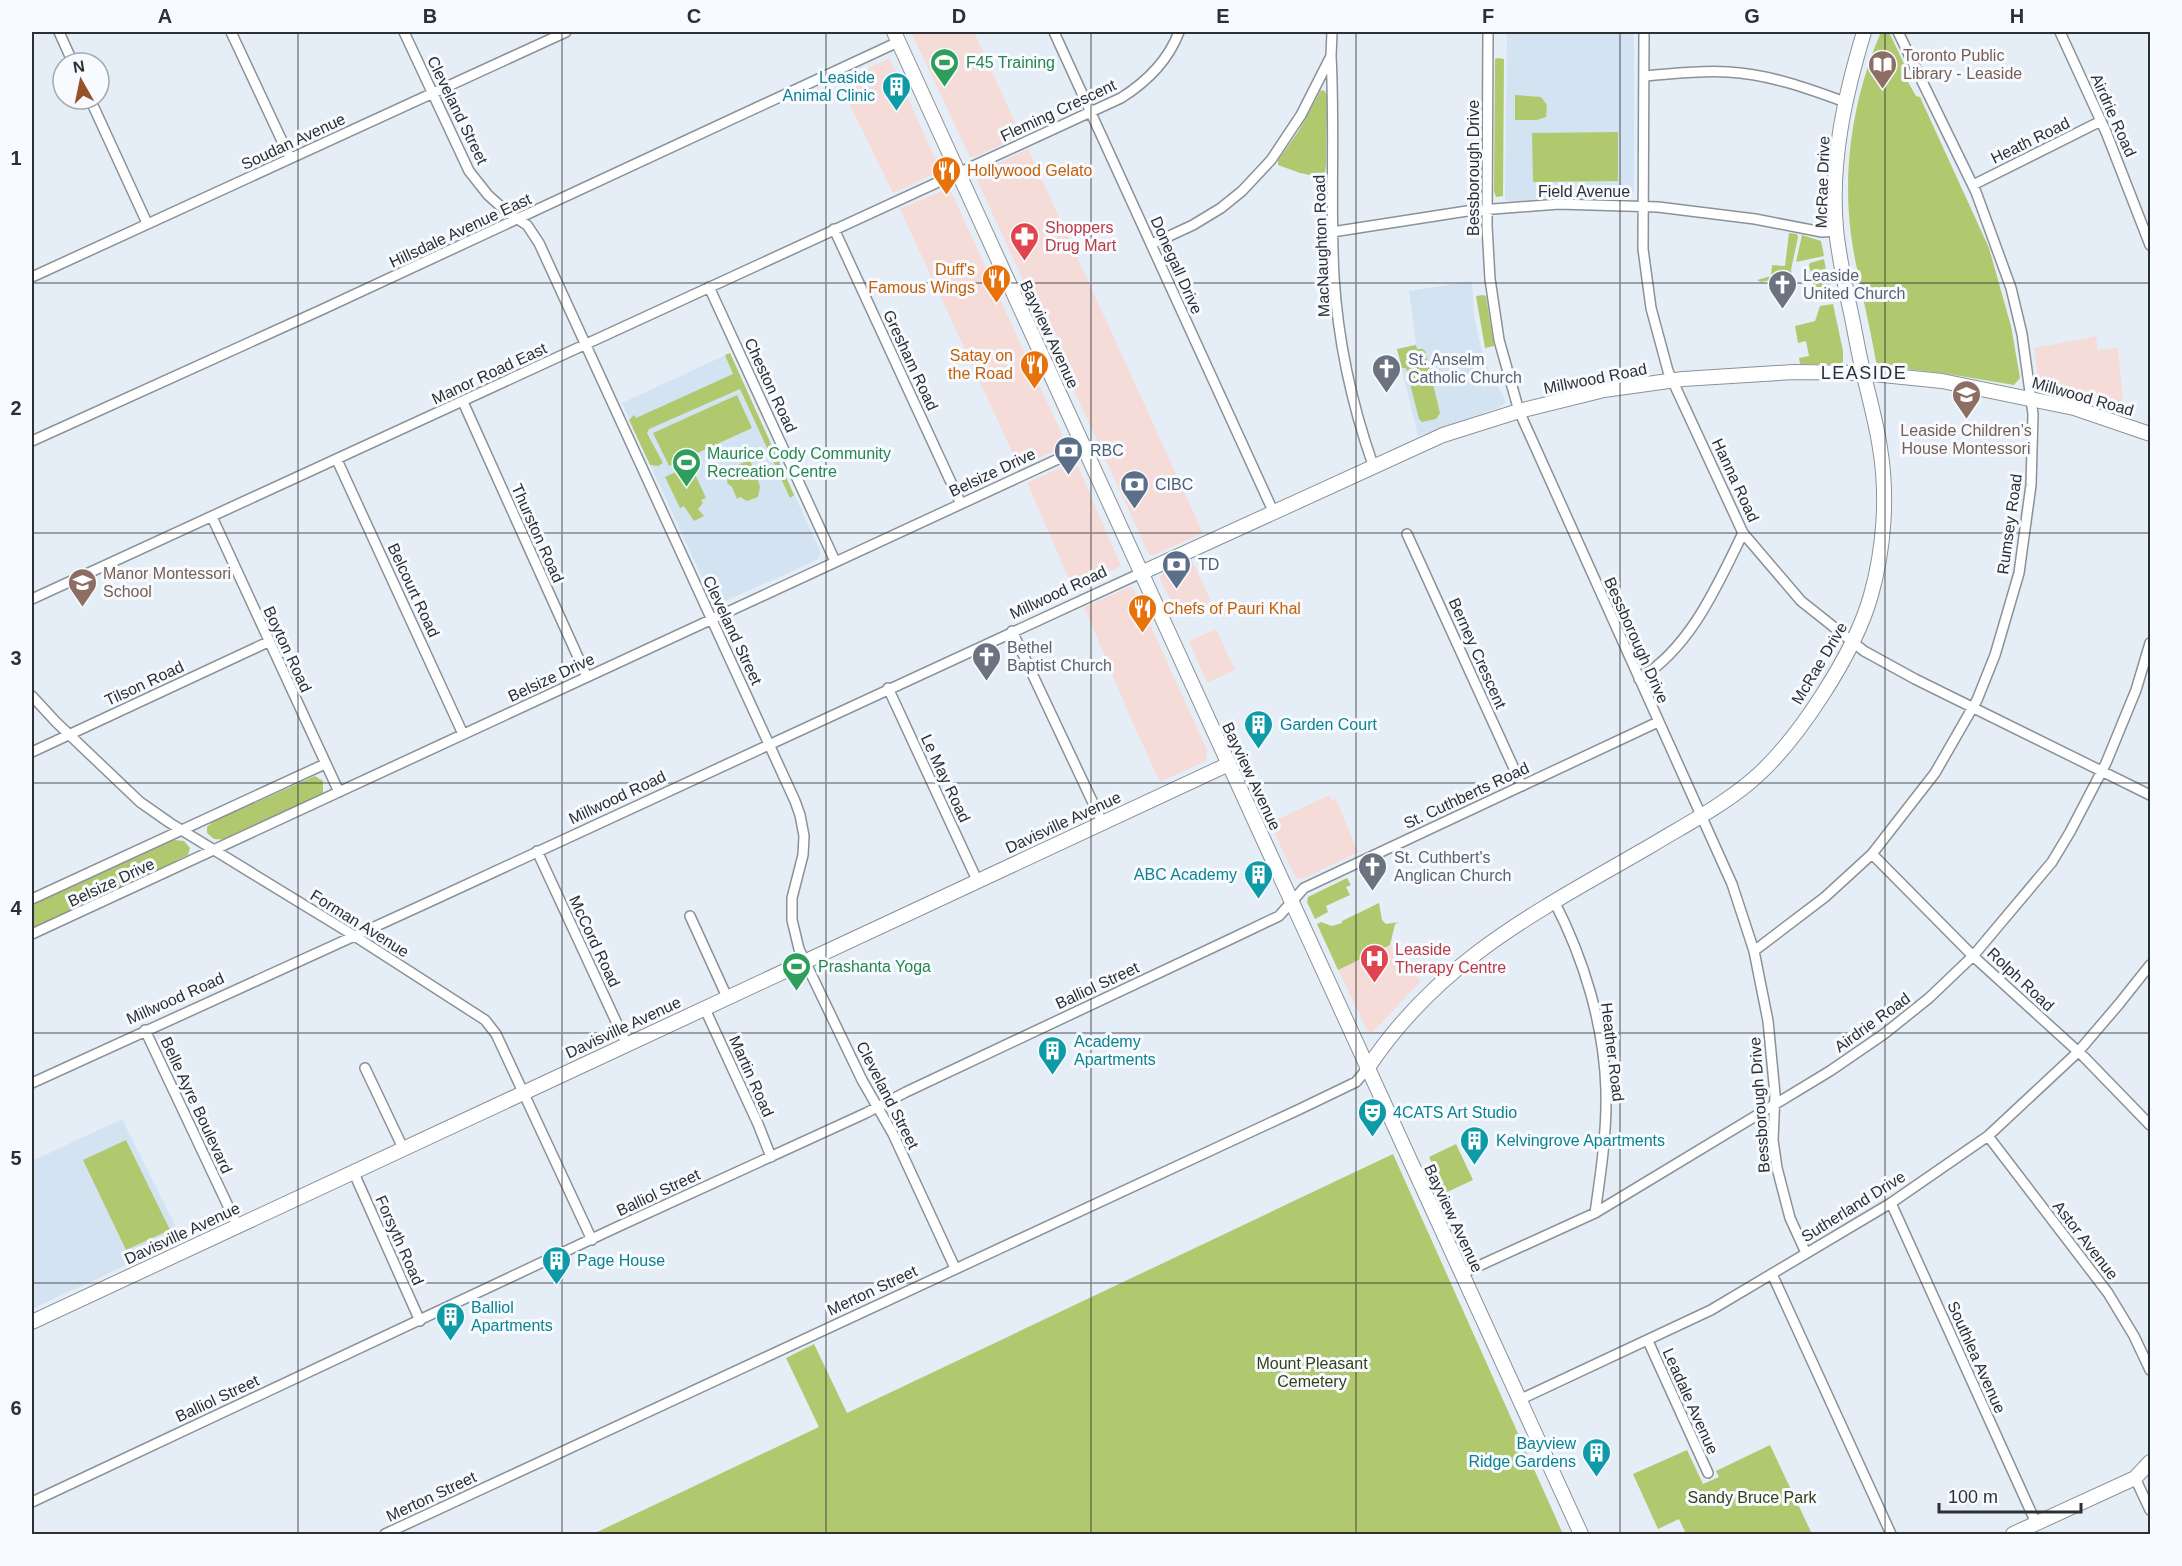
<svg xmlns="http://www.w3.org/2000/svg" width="2182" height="1566" font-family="Arial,sans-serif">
  <rect width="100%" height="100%" fill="#e5eef6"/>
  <path fill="#f6dcd9" d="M911,32H974L1021,135L975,157H970Z
    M888,59L891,61L939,167L932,175L893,193L838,81Z
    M1028,149L1203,533L1154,555H1150L1148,552L977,180L980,172Z
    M944,190L951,191L1064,439L1061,448L1019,467L900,209Z
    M2096,336L2098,350L2118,348L2124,409L2041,387L2039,384L2034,348Z
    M1070,463H1073L1079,468L1121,566L1073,588L1027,483Z
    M1191,558L1211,601L1177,617L1160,578L1162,573L1167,569Z
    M1130,587L1135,591L1207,750L1206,761L1160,782L1134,726L1084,607Z
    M1216,629L1235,670L1207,683L1189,641Z
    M1329,795L1332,800L1336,799L1358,852L1305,878L1297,879L1293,873L1270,823Z
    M1390,945L1399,958L1421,981L1372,1033L1367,1030L1338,970Z"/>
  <path fill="#d4e3f1" d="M1507,32H1634V190L1632,198L1507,201L1505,198Z
    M1472,281L1474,316L1483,355L1491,376L1504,397L1505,403L1500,407L1418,436L1397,349L1416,344L1409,291Z
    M730,353L821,553L817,560L719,604L712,599L622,403Z
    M122,1119L182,1239L32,1309V1161Z"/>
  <path fill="#b0c96e" d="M1881,32H1889L1907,70V80L1916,96L1920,97L1989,248L2011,326L2019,372L2020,378L2014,385L1942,373L1881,366L1876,362C1869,319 1857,277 1851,235C1842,166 1854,95 1881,32Z
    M1498,58L1504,59L1503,196L1496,197L1494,191L1495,59Z
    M1321,90L1325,91L1327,96L1326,165L1324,178L1300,173L1278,165V160L1298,132Z
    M1515,95L1541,97L1547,105L1546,117L1537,120H1515Z
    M1618,132V181L1533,182L1532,133Z
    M1789,233L1797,234L1798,237L1791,270L1792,275L1761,282L1757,280L1771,276L1772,265L1785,266Z
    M1802,235L1821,241L1824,256L1796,262Z
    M1824,259L1831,296L1817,299L1809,265L1810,263Z
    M1483,295L1486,296L1494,346L1485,348L1476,296Z
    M1833,304L1843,351V362L1839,364H1800L1799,358L1809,356L1806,341L1798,343L1795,326L1815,321L1820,306Z
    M1416,345L1417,349H1423L1425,351L1440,413L1436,419L1422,422L1419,419L1406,368H1402L1397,349Z
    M730,353L794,495L790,498L740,389L649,429L647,433L663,463L658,466L650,465L629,420L634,415L636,418L733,374L725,355Z
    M737,395L752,428L669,466L653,433Z
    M750,460L759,483L760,487L758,497L747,501L740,497L737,499L732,487L727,483L728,474L740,464Z
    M686,467L688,472L693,470L706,498L701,500L703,503L698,509L704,516L694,521L684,506L680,508L665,477Z
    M315,776L323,781V796L228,840L214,839L207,833V827L214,821Z
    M174,840L184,841L190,848L188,855L177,860L174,864L32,930V905Z
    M1347,878L1351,885L1346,887L1350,895L1326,906L1328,912L1315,919L1307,902L1308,897Z
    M1379,903L1382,920L1386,924L1399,922L1395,924L1390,945L1338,970L1317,924L1321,922L1332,926L1342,923V921Z
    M126,1140L170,1230L126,1250L83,1160Z
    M1456,1144L1473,1180L1445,1193L1429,1157Z
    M1393,1154L1563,1534H593L819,1427L786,1358L814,1344L847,1413Z
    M1770,1445L1812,1534H1686L1679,1519L1658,1529L1633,1474L1687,1450L1703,1484L1719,1477L1716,1471Z"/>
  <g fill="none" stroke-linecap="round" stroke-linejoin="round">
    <defs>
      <path id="street" d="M59,32L73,63
        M231,32L290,158
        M404,32L469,171L488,195L508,213L527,225L539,243L795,801L800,815L804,836L803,855L792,898V920L799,949L862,1080L893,1134L955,1268
        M1054,32L1273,511
        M1488,32L1487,226L1490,279L1499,340L1519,411L1732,884L1754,951L1768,1021L1775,1094L1773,1140L1777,1168L1790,1218L1806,1253
        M1644,32L1643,249L1651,308L1668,371L1743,533L1801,601L1864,651L1915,679L2150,795
        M2060,32L2106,132L2150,245
        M1331,56C1335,130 1330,204 1334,277C1338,341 1352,405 1373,465
        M1644,76C1672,74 1700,70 1728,72C1768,74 1807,88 1845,102
        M90,99L147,223
        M1973,185L2101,121
        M834,229L961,504
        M1332,232L1467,211L1559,204L1658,207L1755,219L1822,232L1836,231
        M1152,244L1193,225L1221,208L1242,191L1271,160L1301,115L1331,56L1332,32
        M32,277L566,32
        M709,287L835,561
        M463,402L587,677
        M32,441L321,310L898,42
        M337,460L463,734
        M212,517L339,792
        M1407,534L1522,786
        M32,599L1121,98C1148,81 1168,61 1179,32
        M1012,631L1102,822
        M1639,679C1691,647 1717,586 1743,533
        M888,688L977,880
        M32,696L56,722L140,802L170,823L353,935L485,1020L496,1034L592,1240
        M32,752L268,642
        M537,851L626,1043
        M1872,854L1973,956L2084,1057L2150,1125
        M32,899L325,764
        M1554,901C1584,959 1604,1025 1606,1090C1607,1131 1601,1172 1595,1213
        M690,916L727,997
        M32,934L1084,447
        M1754,951L1825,897L1872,854L1935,773L1977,700L1995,655L2019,573L2031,485L2033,414L2022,334L2011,288L1976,192L1898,32
        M704,1007L758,1124L771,1157
        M145,1030L237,1225
        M365,1068L403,1148
        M32,1083L429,902L1141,573
        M1988,1136L2108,1293L2134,1336L2150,1370
        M353,1171L420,1321
        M1891,1203L2036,1523
        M1461,1274L1595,1213L1830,1071L1884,1034L1929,998L1973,956L2052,862L2070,832L2106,763L2136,690L2150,643
        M1772,1274L1891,1534
        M1648,1341L1708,1473
        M1519,1400L1711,1310L1891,1203L1988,1136L2078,1052L2119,1004L2150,965
        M2135,1478L2150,1510
        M32,1502L615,1228L866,1113L906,1092L1235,937L1279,916L1304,888L1658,722
        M385,1534L1300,1109L1356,1082L1367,1069"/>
      <path id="secondary" d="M894,32L1581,1534
        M1141,573L1443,435L1519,411L1604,390L1683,379L1794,372L1863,373L1942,381L2074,408L2150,434
        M1367,1069C1440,958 1542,909 1652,845C1685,825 1720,807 1750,782C1796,744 1855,653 1871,595C1884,549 1888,496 1880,448C1876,421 1868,394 1862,367C1857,346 1854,325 1849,304C1844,278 1838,253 1836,228C1830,161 1845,95 1864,32
        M32,1322L1229,764
        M2013,1534L2135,1478L2150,1462"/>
    </defs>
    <use href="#street" stroke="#8a9299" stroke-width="12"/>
    <use href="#secondary" stroke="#8a9299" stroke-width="16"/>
    <use href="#street" stroke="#fff" stroke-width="9"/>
    <use href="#secondary" stroke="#fff" stroke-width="14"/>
  </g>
  <path fill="none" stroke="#2d3033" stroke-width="1.5" stroke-opacity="0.55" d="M298,32V1534M562,32V1534M826,32V1534M1091,32V1534M1356,32V1534M1620,32V1534M1885,32V1534M32,283H2150M32,533H2150M32,783H2150M32,1033H2150M32,1283H2150"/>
  <defs>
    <symbol id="stadium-pin" viewBox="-11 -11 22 30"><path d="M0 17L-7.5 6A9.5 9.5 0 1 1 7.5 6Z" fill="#2e9e5b" stroke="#f7fafe"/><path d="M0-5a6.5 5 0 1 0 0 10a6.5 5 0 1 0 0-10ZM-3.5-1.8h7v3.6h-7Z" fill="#fff"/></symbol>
    <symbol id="library-pin" viewBox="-11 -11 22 30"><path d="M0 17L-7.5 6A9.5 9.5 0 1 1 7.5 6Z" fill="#8d6e63" stroke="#f7fafe"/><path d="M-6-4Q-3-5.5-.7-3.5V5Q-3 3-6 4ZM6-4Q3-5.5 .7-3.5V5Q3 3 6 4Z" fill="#fff"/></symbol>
    <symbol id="building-pin" viewBox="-11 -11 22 30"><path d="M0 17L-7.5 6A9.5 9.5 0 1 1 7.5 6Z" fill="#0f9aa8" stroke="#f7fafe"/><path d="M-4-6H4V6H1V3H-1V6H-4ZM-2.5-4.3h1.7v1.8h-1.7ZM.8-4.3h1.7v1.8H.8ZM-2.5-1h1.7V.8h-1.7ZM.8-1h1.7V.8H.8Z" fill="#fff"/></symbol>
    <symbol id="restaurant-pin" viewBox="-11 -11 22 30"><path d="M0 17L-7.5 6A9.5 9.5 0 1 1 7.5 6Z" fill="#e8710a" stroke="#f7fafe"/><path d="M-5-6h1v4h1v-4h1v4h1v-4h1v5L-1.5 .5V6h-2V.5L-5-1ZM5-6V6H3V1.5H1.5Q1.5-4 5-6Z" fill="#fff"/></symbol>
    <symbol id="pharmacy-pin" viewBox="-11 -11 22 30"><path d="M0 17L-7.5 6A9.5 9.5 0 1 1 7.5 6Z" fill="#e0444e" stroke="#f7fafe"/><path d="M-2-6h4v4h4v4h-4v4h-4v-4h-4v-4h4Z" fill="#fff"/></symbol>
    <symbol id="church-pin" viewBox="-11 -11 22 30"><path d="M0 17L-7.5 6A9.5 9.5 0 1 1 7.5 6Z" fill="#6b7280" stroke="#f7fafe"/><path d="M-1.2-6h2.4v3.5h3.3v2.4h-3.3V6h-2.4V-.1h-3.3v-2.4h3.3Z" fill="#fff"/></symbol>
    <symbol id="school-pin" viewBox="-11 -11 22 30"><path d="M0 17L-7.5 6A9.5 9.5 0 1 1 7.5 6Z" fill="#8d6e63" stroke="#f7fafe"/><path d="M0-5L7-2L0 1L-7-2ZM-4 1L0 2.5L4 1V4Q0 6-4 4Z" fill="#fff"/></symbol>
    <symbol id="bank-pin" viewBox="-11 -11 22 30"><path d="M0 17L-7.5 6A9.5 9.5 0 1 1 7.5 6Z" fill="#5c6f8a" stroke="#f7fafe"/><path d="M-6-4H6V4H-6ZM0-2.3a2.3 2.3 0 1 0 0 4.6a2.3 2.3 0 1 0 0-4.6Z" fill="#fff"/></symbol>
    <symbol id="hospital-pin" viewBox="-11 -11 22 30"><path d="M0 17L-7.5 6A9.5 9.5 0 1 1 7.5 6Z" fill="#e0444e" stroke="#f7fafe"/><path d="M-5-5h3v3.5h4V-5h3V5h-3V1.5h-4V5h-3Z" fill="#fff"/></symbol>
    <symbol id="theatre-pin" viewBox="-11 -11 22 30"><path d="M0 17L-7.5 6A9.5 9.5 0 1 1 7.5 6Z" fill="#0f9aa8" stroke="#f7fafe"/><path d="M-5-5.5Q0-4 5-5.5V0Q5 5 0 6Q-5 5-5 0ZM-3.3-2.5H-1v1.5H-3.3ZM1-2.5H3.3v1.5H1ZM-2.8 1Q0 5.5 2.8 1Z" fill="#fff"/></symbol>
  </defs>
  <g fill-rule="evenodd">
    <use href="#stadium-pin" x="928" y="46" width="33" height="45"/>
    <use href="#library-pin" x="1866" y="48" width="33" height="45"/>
    <use href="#building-pin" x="880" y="70" width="33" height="45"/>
    <use href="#restaurant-pin" x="930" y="154" width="33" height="45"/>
    <use href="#pharmacy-pin" x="1008" y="220" width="33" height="45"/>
    <use href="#restaurant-pin" x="980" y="262" width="33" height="45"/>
    <use href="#church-pin" x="1766" y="268" width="33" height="45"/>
    <use href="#restaurant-pin" x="1018" y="348" width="33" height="45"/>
    <use href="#church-pin" x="1370" y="352" width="33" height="45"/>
    <use href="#school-pin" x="1950" y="378" width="33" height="45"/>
    <use href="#bank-pin" x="1052" y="434" width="33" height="45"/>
    <use href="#stadium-pin" x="670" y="446" width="33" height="45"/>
    <use href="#bank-pin" x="1118" y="468" width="33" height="45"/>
    <use href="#bank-pin" x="1160" y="548" width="33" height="45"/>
    <use href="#school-pin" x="66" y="566" width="33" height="45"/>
    <use href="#restaurant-pin" x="1126" y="592" width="33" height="45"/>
    <use href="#church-pin" x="970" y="640" width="33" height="45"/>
    <use href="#building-pin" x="1242" y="708" width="33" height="45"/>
    <use href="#church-pin" x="1356" y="850" width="33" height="45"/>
    <use href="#building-pin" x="1242" y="858" width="33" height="45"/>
    <use href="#hospital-pin" x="1358" y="942" width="33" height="45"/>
    <use href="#stadium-pin" x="780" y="950" width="33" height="45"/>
    <use href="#building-pin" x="1036" y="1034" width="33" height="45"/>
    <use href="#theatre-pin" x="1356" y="1096" width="33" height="45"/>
    <use href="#building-pin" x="1458" y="1124" width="33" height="45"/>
    <use href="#building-pin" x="540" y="1244" width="33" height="45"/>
    <use href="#building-pin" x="434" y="1300" width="33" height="45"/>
    <use href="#building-pin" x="1580" y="1436" width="33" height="45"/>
  </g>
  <g text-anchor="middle" stroke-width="6" stroke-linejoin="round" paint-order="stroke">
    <g font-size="16" fill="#785e54" stroke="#f7fafe" text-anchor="start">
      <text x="1903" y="61">Toronto Public<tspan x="1903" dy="18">Library - Leaside</tspan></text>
      <text x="1966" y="436" text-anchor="middle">Leaside Children’s<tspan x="1966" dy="18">House Montessori</tspan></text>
      <text x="103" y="579">Manor Montessori<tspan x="103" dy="18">School</tspan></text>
    </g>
    <g font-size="16" fill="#27864d" stroke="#f7fafe" text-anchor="start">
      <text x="966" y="68">F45 Training</text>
      <text x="707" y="459">Maurice Cody Community<tspan x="707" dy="18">Recreation Centre</tspan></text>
      <text x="818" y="972">Prashanta Yoga</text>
    </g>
    <g font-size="16" fill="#0d838f" stroke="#f7fafe" text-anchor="start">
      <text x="875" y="83" text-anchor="end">Leaside<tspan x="875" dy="18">Animal Clinic</tspan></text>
      <text x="1280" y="730">Garden Court</text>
      <text x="1237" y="880" text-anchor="end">ABC Academy</text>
      <text x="1074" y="1047">Academy<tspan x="1074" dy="18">Apartments</tspan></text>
      <text x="1393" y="1118">4CATS Art Studio</text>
      <text x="1496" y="1146">Kelvingrove Apartments</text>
      <text x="577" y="1266">Page House</text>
      <text x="471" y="1313">Balliol<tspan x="471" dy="18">Apartments</tspan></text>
      <text x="1576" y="1449" text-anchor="end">Bayview<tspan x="1576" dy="18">Ridge Gardens</tspan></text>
    </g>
    <g font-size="16" fill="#2d3033" stroke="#f7fafe">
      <text transform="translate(458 110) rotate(64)" y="6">Cleveland Street</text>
      <text transform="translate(1058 110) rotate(-25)" y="6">Fleming Crescent</text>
      <text transform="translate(2114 115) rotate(66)" y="6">Airdrie Road</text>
      <text transform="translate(2030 140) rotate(-26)" y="6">Heath Road</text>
      <text transform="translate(293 141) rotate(-25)" y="6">Soudan Avenue</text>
      <text transform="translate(1473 168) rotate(-90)" y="6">Bessborough Drive</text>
      <text transform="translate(1822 182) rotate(-88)" y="6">McRae Drive</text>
      <text x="1584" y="197">Field Avenue</text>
      <text transform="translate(460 230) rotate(-25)" y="6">Hillsdale Avenue East</text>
      <text transform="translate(1321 246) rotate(-92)" y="6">MacNaughton Road</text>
      <text transform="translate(1177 265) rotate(66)" y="6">Donegall Drive</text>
      <text transform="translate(1050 334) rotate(65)" y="6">Bayview Avenue</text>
      <text transform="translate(911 360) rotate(65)" y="6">Gresham Road</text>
      <text transform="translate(489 373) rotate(-25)" y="6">Manor Road East</text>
      <text transform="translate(1595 378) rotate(-11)" y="6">Millwood Road</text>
      <text transform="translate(771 385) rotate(65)" y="6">Cheston Road</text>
      <text transform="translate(2083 396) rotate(16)" y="6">Millwood Road</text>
      <text transform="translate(992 472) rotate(-25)" y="6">Belsize Drive</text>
      <text transform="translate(1736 480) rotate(65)" y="6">Hanna Road</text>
      <text transform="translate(2009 524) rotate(-82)" y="6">Rumsey Road</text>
      <text transform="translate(538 533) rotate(66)" y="6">Thurston Road</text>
      <text transform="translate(414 590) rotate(65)" y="6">Belcourt Road</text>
      <text transform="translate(1058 592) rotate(-25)" y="6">Millwood Road</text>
      <text transform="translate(733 630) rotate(65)" y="6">Cleveland Street</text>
      <text transform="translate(1637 640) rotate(66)" y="6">Bessborough Drive</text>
      <text transform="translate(288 649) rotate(65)" y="6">Boyton Road</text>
      <text transform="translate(1478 653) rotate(66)" y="6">Berney Crescent</text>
      <text transform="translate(1819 663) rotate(-59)" y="6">McRae Drive</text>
      <text transform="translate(551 677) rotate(-25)" y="6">Belsize Drive</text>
      <text transform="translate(144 683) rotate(-25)" y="6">Tilson Road</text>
      <text transform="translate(1252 776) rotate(65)" y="6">Bayview Avenue</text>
      <text transform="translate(946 778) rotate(65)" y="6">Le May Road</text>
      <text transform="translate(1466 795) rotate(-25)" y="6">St. Cuthberts Road</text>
      <text transform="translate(617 797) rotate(-25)" y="6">Millwood Road</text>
      <text transform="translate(1063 822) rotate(-25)" y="6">Davisville Avenue</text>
      <text transform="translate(111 882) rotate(-25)" y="6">Belsize Drive</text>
      <text transform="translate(360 923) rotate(32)" y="6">Forman Avenue</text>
      <text transform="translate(595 941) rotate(65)" y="6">McCord Road</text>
      <text transform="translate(2021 979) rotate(43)" y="6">Rolph Road</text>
      <text transform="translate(1097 985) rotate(-25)" y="6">Balliol Street</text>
      <text transform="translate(175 998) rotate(-24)" y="6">Millwood Road</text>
      <text transform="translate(1872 1022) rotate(-36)" y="6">Airdrie Road</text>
      <text transform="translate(623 1027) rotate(-25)" y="6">Davisville Avenue</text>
      <text transform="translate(1613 1052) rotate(83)" y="6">Heather Road</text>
      <text transform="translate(752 1076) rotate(66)" y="6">Martin Road</text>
      <text transform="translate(888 1095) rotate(63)" y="6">Cleveland Street</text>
      <text transform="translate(197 1105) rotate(65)" y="6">Belle Ayre Boulevard</text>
      <text transform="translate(1759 1105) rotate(-94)" y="6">Bessborough Drive</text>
      <text transform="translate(658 1192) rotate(-25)" y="6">Balliol Street</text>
      <text transform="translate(1853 1206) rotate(-32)" y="6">Sutherland Drive</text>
      <text transform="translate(1454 1218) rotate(65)" y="6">Bayview Avenue</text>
      <text transform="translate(182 1233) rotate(-25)" y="6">Davisville Avenue</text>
      <text transform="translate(400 1240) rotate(66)" y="6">Forsyth Road</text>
      <text transform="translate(2086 1240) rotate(52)" y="6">Astor Avenue</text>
      <text transform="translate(872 1290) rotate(-25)" y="6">Merton Street</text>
      <text transform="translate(1977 1357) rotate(66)" y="6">Southlea Avenue</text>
      <text transform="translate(217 1398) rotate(-25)" y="6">Balliol Street</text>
      <text transform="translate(1691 1401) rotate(66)" y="6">Leadale Avenue</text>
      <text transform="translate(431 1496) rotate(-25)" y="6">Merton Street</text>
    </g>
    <g font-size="16" fill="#c56008" stroke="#f7fafe" text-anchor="start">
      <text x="967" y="176">Hollywood Gelato</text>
      <text x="975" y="275" text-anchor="end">Duff's<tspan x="975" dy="18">Famous Wings</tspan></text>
      <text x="1013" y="361" text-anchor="end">Satay on<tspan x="1013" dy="18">the Road</tspan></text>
      <text x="1163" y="614">Chefs of Pauri Khal</text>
    </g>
    <g font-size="16" fill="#be3a42" stroke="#f7fafe" text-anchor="start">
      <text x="1045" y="233">Shoppers<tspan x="1045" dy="18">Drug Mart</tspan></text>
      <text x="1395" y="955">Leaside<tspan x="1395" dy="18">Therapy Centre</tspan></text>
    </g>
    <g font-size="16" fill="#5b616d" stroke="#f7fafe" text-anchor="start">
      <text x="1803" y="281">Leaside<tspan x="1803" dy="18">United Church</tspan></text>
      <text x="1408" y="365">St. Anselm<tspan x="1408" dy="18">Catholic Church</tspan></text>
      <text x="1007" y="653">Bethel<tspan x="1007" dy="18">Baptist Church</tspan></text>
      <text x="1394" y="863">St. Cuthbert's<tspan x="1394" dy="18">Anglican Church</tspan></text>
    </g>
    <g font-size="16" fill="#4e5e75" stroke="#f7fafe" text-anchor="start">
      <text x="1090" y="456">RBC</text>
      <text x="1155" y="490">CIBC</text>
      <text x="1198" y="570">TD</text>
    </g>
    <g font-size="16" fill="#353f18" stroke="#f7fafe">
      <text x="1312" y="1369">Mount Pleasant<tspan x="1312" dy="18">Cemetery</tspan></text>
      <text x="1752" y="1503">Sandy Bruce Park</text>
    </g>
    <g font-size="18" letter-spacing="1.5" fill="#2d3033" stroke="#f7fafe">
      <text x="1864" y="379">LEASIDE</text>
    </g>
  </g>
  <rect width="2182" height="1566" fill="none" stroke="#f7fafe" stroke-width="66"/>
  <g transform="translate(81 81) rotate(351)"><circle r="28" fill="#f7fafe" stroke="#a6a9ad" stroke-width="1.5"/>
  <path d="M0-4.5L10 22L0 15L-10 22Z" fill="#965224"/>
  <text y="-9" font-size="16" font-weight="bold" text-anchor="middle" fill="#2d3033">N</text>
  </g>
  <path d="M1939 1503v9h142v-9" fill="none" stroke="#2d3033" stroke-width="3"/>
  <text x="1948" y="1503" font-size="18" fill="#2d3033" stroke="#f7fafe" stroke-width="4.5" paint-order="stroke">100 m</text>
  <rect x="33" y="33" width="2116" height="1500" fill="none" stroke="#2d3033" stroke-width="2"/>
  <g font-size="20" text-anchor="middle" font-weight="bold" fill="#2d3033">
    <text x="165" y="23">A</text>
    <text x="430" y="23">B</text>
    <text x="694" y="23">C</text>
    <text x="959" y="23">D</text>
    <text x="1223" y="23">E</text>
    <text x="1488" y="23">F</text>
    <text x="1752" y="23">G</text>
    <text x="2017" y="23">H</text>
    <text x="16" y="165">1</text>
    <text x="16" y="415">2</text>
    <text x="16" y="665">3</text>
    <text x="16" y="915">4</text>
    <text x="16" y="1165">5</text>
    <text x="16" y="1415">6</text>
  </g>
</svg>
